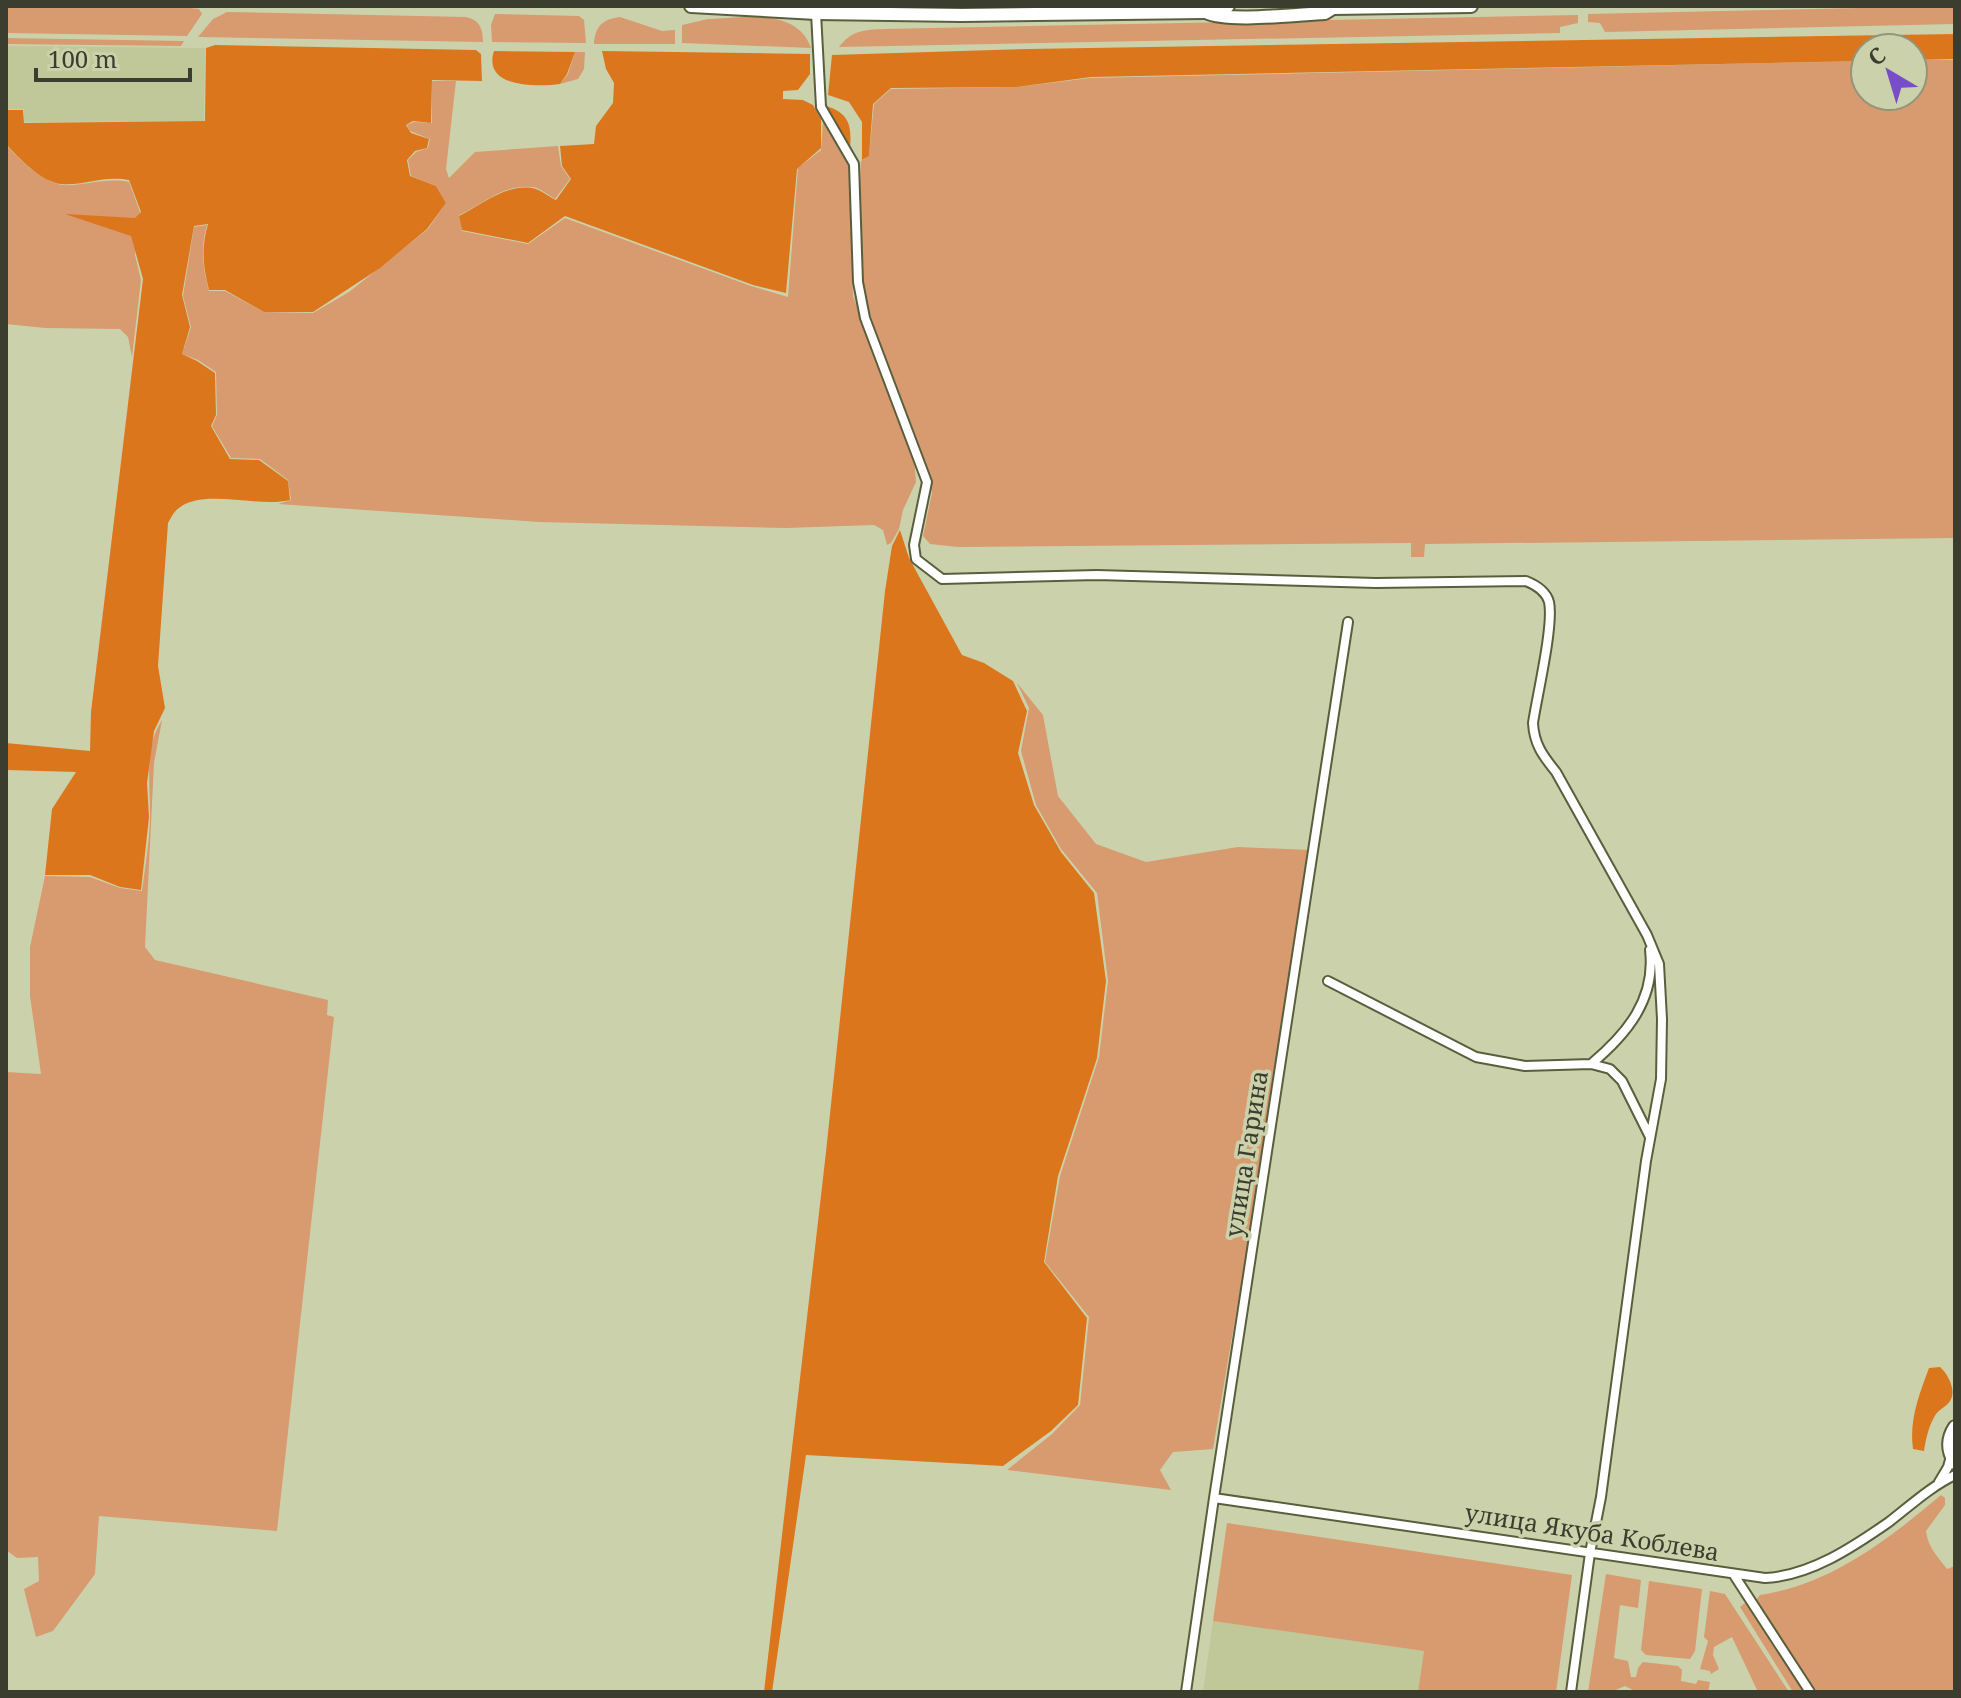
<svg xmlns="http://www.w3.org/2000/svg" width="1961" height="1698" font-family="'Noto Serif',serif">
  <rect width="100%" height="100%" fill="#cbd2ab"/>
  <path fill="#c0c799" d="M6,46L205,48L204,121L24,122V109H6Z
    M1213,1621L1424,1651L1418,1692H1203Z"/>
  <path fill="#d89a6f" d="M6,6L181,7L199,9L202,14L187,36L6,33Z
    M822,6H966L970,11L824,7Z
    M1955,6V24L1605,32L1600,23L1588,22V14Z
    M227,12L466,17C480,20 483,29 483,42L198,37L213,19Z
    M495,14L579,16L584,20L586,43L492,42L491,25Z
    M1578,15V23L1560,27V33L839,47C852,30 864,30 884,29Z
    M620,17L662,31L675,30V44H594C595,26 603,19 620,17Z
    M708,19C742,18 797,7 811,48L682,43V25Z
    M6,38L184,41L181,46L6,44Z
    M575,52H585L584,69L578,79L560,84L568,74Z
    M1913,60H1955V538L1425,544L1424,557H1411V543L958,547L930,544L923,536L932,493L926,466L899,398L870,315L863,280L859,202L861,161L869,156L874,104L891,89L1018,87L1090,78L1865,61V96H1913Z
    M432,81H456L446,169L449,178L475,152L558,146L561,166L570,179L555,199C548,195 539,187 531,187C503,184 482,205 459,215L462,231L528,244L565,218L751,286L788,297L798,168L821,150L823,121L849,166L853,296L914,459L916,482L903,510L899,529L891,543L887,545L883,530L874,525L786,528L539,522L278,504L291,500L288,480L260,459L231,458L212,426L217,415L216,372L198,360L182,354L191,327L183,296L194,227L207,225C200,249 203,267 209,291H225L264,312L313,313L349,292L428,229L446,203L436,186L411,176L408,160L416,152L428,148L430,139L410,131L407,125L414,122L432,123Z
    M6,145C21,160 37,178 58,184C73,189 105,176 129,182L140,212L135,255L141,280L132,357L128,337L120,329L45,328L6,324Z
    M1017,683L1043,715L1058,796L1096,844L1146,862L1238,847L1310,850L1271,1107L1213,1449L1173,1452L1160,1470L1171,1490L1007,1470L1052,1434L1080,1405L1089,1317L1045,1262L1060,1176L1099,1057L1108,981L1097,893L1061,849L1036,805L1021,751L1029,708Z
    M162,720L154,763L145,947L155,960L328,1000L327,1015L334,1017L277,1531L99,1516L95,1574L53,1631L36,1637L24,1589L39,1581L38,1557L17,1558L6,1550V1072L41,1074L30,996V947L45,876L90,877L120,888L142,891C145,868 149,844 150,821C151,789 143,748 162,720Z
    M1941,1495L1945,1498V1505L1926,1531C1928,1547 1937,1556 1947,1569L1955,1566V1692H1817L1756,1600L1760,1595C1830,1585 1889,1539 1941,1495Z
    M1227,1523L1572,1575L1556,1692H1418L1424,1651L1213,1621Z
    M1606,1574L1641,1580L1638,1608L1620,1605L1614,1658L1628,1661L1631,1677H1636L1638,1668L1643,1662L1678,1666L1682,1670L1681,1681L1696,1684L1698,1680L1710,1682L1708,1692H1651L1649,1690L1637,1692L1625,1686L1611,1692H1588Z
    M1649,1581L1702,1589L1695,1651L1690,1659L1646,1655L1641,1650Z
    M1710,1591L1725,1594L1789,1692H1758L1732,1637L1714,1647L1713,1655L1719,1669L1711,1674L1710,1671L1700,1669L1708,1641L1704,1637Z
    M1746,1602L1805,1692H1793L1740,1607Z"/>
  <path fill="#db761d" d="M1955,34V59L1913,60V48H1865V61L1091,77L1017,87L891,88L873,104L869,156L862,160V122L849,102L828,95L832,55L1028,49Z
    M215,45L476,50L481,54L482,81L432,80L431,123L413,121L406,125L411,133L429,139L427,148L415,151L407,160L410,176L436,186L446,203L427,229L380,268L313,312H264L225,290H209C203,266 201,248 208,224L194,226L182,295L190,327L182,354L197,361L215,373L216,415L211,426L230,459L259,460L288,481L290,500C259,508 203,488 179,508C174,511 171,518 168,523L158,666L165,708L154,731L147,783L149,817L141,890L120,887L90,875H45L52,809L76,772L6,770V743L90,751L91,712L143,279L131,236L65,214L135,218L141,212L129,180C104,175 84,186 61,184C41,182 19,158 6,144V110H23L24,123L205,121L206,48Z
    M494,51L575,52L567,74L560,84C537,87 482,88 494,51Z
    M602,51L810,54V74L798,90L783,91V99L803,100L813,105L821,119V148L797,169L786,293L753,285L565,216L528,243L462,230L459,216C482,205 505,184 532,188C540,189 549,197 556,200L571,179L562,166L560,146L594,144L596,126L613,103L614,83L606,69Z
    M826,106C849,113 852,125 850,148Z
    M900,530L909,558L962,655L984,663L1013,681L1027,711L1018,753L1034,805L1061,852L1094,893L1106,981L1097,1058L1058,1176L1044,1262L1087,1318L1078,1405L1051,1431L1003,1466L806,1455L772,1692H764L826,1152L885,591L892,546Z
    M1940,1367C1948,1374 1957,1391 1950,1401C1947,1406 1940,1409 1936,1414C1929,1425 1926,1438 1924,1451L1913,1449C1909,1420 1919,1395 1929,1368Z"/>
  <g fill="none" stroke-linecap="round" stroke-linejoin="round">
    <defs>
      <path id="street" d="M816,13L821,107L854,164L858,282L865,318L927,482L914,545L916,559L942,579L1097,575L1376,583L1526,581C1536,585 1546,591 1549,602C1554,625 1537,696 1533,723C1534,744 1543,756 1556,772L1647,935L1659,964L1662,1019L1661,1079L1646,1161L1601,1497L1590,1553L1571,1692
        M1328,981L1476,1057L1525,1066L1591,1064L1610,1069L1622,1081L1650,1137
        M1591,1064C1627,1034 1656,999 1650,950
        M1939,1482L1948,1467L1951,1456
        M1214,1498L1765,1578C1810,1576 1853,1547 1889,1522C1911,1505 1930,1487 1955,1475
        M1734,1575L1810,1692
        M1186,1692L1214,1498L1348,622"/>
      <path id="secondary" d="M1206,12C1226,23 1299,14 1325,13L1333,8L1471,6
        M1955,1427C1947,1439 1947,1450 1955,1463"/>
      <path id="primary" d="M691,6L816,13L962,15L1206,12L1228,6"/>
    </defs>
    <use href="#street" stroke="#595e3c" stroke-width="12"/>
    <use href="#secondary" stroke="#595e3c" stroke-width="16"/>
    <use href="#primary" stroke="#595e3c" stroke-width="16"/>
    <use href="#street" stroke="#fff" stroke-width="8"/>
    <use href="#secondary" stroke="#fff" stroke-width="12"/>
    <use href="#primary" stroke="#fff" stroke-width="12"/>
  </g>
  <g text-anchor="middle" stroke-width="7" stroke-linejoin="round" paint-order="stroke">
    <g font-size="24" fill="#3b3d2e" stroke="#cbd2ab">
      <text transform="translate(1247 1154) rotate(-81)" y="8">улица Гарина</text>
      <text transform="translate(1592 1533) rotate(9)" y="8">улица Якуба Коблева</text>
    </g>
  </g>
  <rect width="1961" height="1698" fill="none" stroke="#3b3d2e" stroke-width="16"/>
  <g transform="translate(1889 72) rotate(322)"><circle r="38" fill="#cbd2ab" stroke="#919679" stroke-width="2"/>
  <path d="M0-6L14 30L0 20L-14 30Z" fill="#774ec7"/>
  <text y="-12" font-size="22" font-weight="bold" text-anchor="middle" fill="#3b3d2e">С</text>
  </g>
  <path d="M36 68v12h154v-12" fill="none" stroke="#3b3d2e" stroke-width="4"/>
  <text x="48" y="68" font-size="24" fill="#3b3d2e" stroke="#cbd2ab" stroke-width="6" paint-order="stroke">100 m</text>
</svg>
